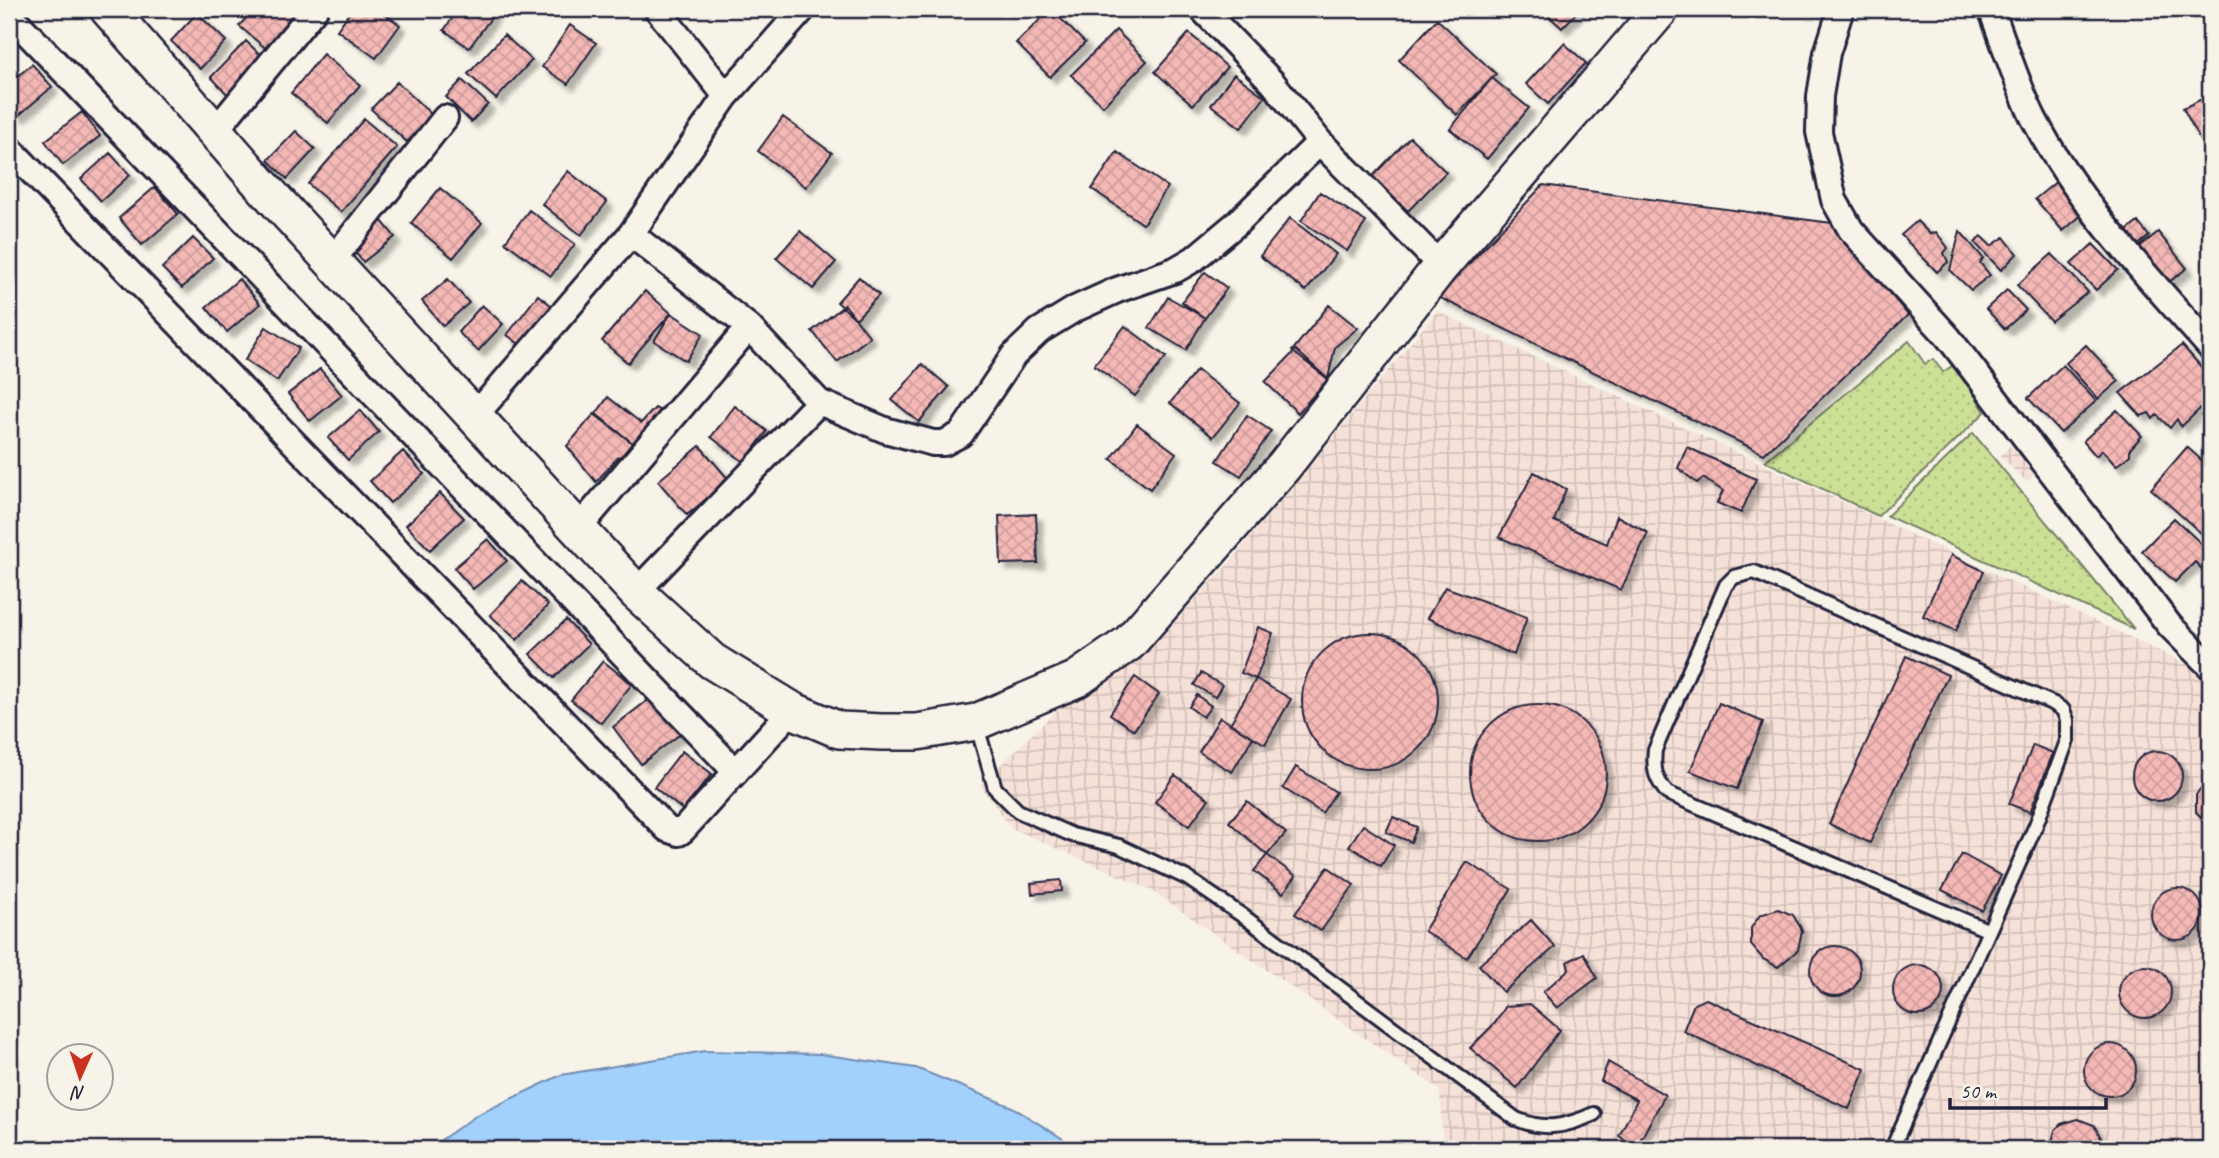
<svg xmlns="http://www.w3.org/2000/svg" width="2219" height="1158" font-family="Caveat,sans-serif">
  <defs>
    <pattern id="industrial-grid" width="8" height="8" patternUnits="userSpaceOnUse" patternTransform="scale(1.75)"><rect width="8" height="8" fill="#f6e1d9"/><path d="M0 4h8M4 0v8" fill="none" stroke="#d3c1bb"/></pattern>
    <pattern id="grass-dots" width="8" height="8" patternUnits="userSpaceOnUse" patternTransform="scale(1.75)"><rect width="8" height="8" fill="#cce095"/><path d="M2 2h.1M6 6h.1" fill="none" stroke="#afc081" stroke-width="1.8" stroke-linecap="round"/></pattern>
    <pattern id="building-cross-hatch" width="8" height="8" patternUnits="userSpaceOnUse" patternTransform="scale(1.75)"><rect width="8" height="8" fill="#f4b8b5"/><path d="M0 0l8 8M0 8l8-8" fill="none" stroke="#d19e9d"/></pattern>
    <filter id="shadow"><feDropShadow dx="6" dy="6" stdDeviation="2" flood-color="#0004"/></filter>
  </defs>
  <rect width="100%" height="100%" fill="#f7f3e8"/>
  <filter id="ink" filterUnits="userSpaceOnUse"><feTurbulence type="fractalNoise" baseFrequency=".0143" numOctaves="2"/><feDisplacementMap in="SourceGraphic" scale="14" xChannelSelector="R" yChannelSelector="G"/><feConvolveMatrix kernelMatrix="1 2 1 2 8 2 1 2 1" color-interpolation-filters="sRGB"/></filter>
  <g filter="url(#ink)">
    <path fill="url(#industrial-grid)" d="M1437,311L2210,675V1149H1443L1440,1090L1151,890L1011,828L980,785L1055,712L1149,649L1231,561Z
      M2015,440L2043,466L2027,482L2000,456Z"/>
    <path fill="url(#grass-dots)" stroke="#778168" stroke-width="2" d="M1909,341L1925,364L1933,359L1943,372L1955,364L1985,412L1878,516L1765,461Z
      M1973,433L2134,629L1887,516Z"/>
    <path fill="#a3d1fe" stroke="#6f8bb0" stroke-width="2" d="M705,1051L820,1054L916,1068L1012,1107L1079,1149H428L477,1115L561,1075Z"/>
    <path fill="url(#building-cross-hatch)" stroke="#22223b" stroke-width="2" filter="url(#shadow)" d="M254,9H301L270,52L239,26Z
      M352,9H378L400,25L376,58L337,30Z
      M459,9H483L493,15L469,48L444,30Z
      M1051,9L1085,43L1050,77L1016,43Z
      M1541,9H1580L1562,28Z
      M197,13L226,41L200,69L171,41Z
      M1437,19L1496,74L1457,115L1399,60Z
      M570,25L596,43L568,84L542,67Z
      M1116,30L1147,61L1103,106L1071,75Z
      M1189,33L1227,67L1193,105L1155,72Z
      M504,35L532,60L496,99L468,74Z
      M246,41L269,63L233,100L211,77Z
      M1564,43L1586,63L1548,104L1526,84Z
      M323,54L360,85L328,123L291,93Z
      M32,64L52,87L18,116L9,105V84Z
      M1234,74L1265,97L1241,128L1211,105Z
      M1492,78L1529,108L1487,159L1450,129Z
      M462,80L488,104L471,122L446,97Z
      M397,82L433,116L407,142L371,109Z
      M2210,95V140L2202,144L2183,108Z
      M82,112L100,136L63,165L45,141Z
      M783,117L832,153L806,187L758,151Z
      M364,119L397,147L341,212L308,184Z
      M296,131L315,149L287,179L268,160Z
      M1410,137L1446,172L1408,211L1372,177Z
      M1117,152L1168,187L1143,224L1092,189Z
      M110,153L130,175L101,201L81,179Z
      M568,171L607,202L581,235L542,204Z
      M2057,181L2084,213L2063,231L2035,199Z
      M1543,185L1832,223L1908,315L1764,454L1438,297Z
      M155,187L178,214L142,245L119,218Z
      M440,188L482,223L453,258L411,223Z
      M1320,192L1366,222L1347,251L1301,221Z
      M529,210L575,244L551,276L505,242Z
      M1290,218L1336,254L1306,291L1260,256Z
      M382,221L395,237L363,262L350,246Z
      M1917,221L1930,234L1936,232L1948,248L1944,253L1948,262L1937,272L1901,235Z
      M2138,222L2149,236L2136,247L2124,233Z
      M800,231L836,262L813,289L776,258Z
      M1960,231L1983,258L1980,263L1990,275L1971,290L1950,270Z
      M2158,232L2187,268L2164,286L2136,250Z
      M1981,236L1991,246L2004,237L2017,254L2001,270L1975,243Z
      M193,238L213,258L182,288L162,268Z
      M2093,244L2118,270L2096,290L2071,264Z
      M2052,254L2088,292L2051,321L2017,285Z
      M1205,272L1227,288L1205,318L1182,302Z
      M859,277L879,295L856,319L837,302Z
      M239,279L260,304L227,332L206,307Z
      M448,279L469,303L443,326L422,301Z
      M2007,290L2026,310L2005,329L1986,309Z
      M645,291L671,313L628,363L602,341Z
      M538,295L552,306L522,346L507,335Z
      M1168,297L1205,318L1186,350L1149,328Z
      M482,305L503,324L478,351L458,332Z
      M845,305L870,337L837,362L812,331Z
      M1329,305L1358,328L1335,347L1328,379L1292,351Z
      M671,313L703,334L686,361L654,341Z
      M1125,326L1166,357L1135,396L1094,365Z
      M266,327L299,348L277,381L245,360Z
      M2086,345L2119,381L2098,399L2066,363Z
      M2182,345L2210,377V399L2181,427L2177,419L2170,428L2157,415L2153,419L2149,413L2141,416L2120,393Z
      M1296,350L1328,379L1298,413L1265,382Z
      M922,364L949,387L919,422L892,400Z
      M2063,365L2096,401L2061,433L2028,398Z
      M320,369L342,395L310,421L288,394Z
      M1197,370L1240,403L1213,437L1170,403Z
      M608,397L641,423L655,408L668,415L639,448L596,414Z
      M735,406L767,431L744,462L711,437Z
      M360,410L379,432L348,460L328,438Z
      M2117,410L2142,436L2130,449V455L2116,466L2102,450L2096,456L2083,441Z
      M594,414L639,448L618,457L596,482L567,446Z
      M1247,415L1271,431L1241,476L1217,461Z
      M1137,424L1176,453L1150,489L1111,459Z
      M700,446L729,480L687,515L658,481Z
      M1687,447L1756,479L1741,513L1717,503L1723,491L1703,478L1697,483L1678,468Z
      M2187,447L2210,468V541L2151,489Z
      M403,451L424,474L390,503L370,481Z
      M1534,472L1566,489L1554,521L1607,544L1617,516L1648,533L1621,590L1499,537Z
      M440,493L464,518L430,550L406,525Z
      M1036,514L1038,563L1001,564L999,516Z
      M2174,518L2210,552V577L2195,562L2175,582L2142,551Z
      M488,539L507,561L473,589L454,568Z
      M1951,555L1984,571L1956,631L1923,616Z
      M522,581L548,605L517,640L490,615Z
      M1445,587L1527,617L1514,655L1427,618Z
      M566,620L589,644L554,678L530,654Z
      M1258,627L1273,633L1256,679L1241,673Z
      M1302 701a68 68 0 1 1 136 0a68 68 0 1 1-136 0Z
      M1906,656L1948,675L1870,843L1829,824Z
      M603,661L632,684L601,723L571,700Z
      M1201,673L1222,685L1215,697L1194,685Z
      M1135,677L1159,694L1134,730L1110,714Z
      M1256,679L1291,699L1265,744L1230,724Z
      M656,694L684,731L641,764L613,727Z
      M1197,695L1211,706L1203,717L1189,707Z
      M1719,703L1763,722L1737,789L1690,771Z
      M1470 773a68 68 0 1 1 136 0a68 68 0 1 1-136 0Z
      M1220,717L1253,737L1232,772L1199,752Z
      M2033,745L2053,753L2030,812L2009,804Z
      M2132 776a25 25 0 1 1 50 0a25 25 0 1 1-50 0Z
      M682,751L712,774L683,810L654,787Z
      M1296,767L1336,792L1322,813L1283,788Z
      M1175,775L1209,799L1189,826L1155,802Z
      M2210,780V826L2196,812V795L2205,782Z
      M1247,801L1286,833L1267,855L1229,822Z
      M1393,817L1417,827L1411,842L1386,832Z
      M1363,825L1394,845L1381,866L1349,846Z
      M1962,854L2001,876L1982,911L1942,890Z
      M1267,855L1296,876L1283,893L1254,871Z
      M1467,862L1511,889L1467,958L1424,931Z
      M1328,867L1354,885L1321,931L1295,914Z
      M1061,880L1062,891L1032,894L1031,883Z
      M2151 914a26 26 0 1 1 52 0a26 26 0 1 1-52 0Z
      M1778,909L1793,915L1802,930L1798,950L1778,967L1763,959L1751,945V928L1760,915Z
      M1531,920L1555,947L1503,992L1479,965Z
      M1810 971a25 25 0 1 1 50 0a25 25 0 1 1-50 0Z
      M1584,953L1597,978L1557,1008L1543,992L1569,969L1567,962Z
      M1893 990a25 25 0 1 1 50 0a25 25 0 1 1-50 0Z
      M2119 992a26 26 0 1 1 52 0a26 26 0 1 1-52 0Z
      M1706,999L1865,1069L1849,1109L1683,1031L1694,1004Z
      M1530,1004L1560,1030L1517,1088L1470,1048L1495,1023L1506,1006Z
      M2084 1070a26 26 0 1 1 52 0a26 26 0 1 1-52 0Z
      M1608,1062L1665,1095L1636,1148L1619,1136L1637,1100L1601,1081Z
      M2078,1119L2094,1125L2102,1140L2103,1149H2050L2055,1130L2061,1124Z"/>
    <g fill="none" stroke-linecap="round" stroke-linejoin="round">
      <defs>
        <path id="lane" d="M976,723L995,788L1018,811L1072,835L1119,846L1187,878L1243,916L1516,1119C1545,1131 1565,1127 1594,1114
          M1892,1149L2036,825L2067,741V720L2063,710L2054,704L1754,572L1734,577L1726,585L1655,750C1653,769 1655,778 1667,793L1987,930"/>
        <path id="street" d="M657,9L726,96
          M1202,9L1273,83L1320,142L1441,266
          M1841,9L1827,53L1820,96L1819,132L1834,200L1851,230L1948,337L2170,626L2210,666
          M1991,9C2005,45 2016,83 2034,119C2078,204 2147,276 2210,347
          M9,14L736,772
          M215,131L315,9
          M9,148L667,829L679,833L683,830L792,710
          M631,234L749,327L819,402L885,430L933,443H944L961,434L1014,355L1039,331L1075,309L1117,290L1175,270L1194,259L1237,223L1320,142
          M332,261L445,118
          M474,417L631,234L726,96L803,9
          M578,529L749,327
          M636,592L819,402"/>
        <path id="secondary" d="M108,9L259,182L636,592L712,661L792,710L839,730L882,732H917L976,722L1077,679L1129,643L1284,466L1441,266L1661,9"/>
      </defs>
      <use href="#lane" stroke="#22223b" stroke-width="18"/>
      <use href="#street" stroke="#22223b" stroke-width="30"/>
      <use href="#secondary" stroke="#22223b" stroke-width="40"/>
      <use href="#lane" stroke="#f7f3e8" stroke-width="12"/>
      <use href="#street" stroke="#f7f3e8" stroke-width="24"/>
      <use href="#secondary" stroke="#f7f3e8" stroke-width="35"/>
    </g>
  </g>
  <rect width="2219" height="1158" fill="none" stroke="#f7f3e8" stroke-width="35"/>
  <rect x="18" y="18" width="2184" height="1123" fill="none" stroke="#22223b" stroke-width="2.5" filter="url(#ink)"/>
  <g transform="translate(80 1077) rotate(183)"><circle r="33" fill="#f7f3e8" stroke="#a29fa3" stroke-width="2"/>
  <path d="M0-5L12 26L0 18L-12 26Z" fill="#c8321e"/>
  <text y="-10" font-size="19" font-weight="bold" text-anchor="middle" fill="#22223b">N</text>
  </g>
  <path d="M1950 1098v10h156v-10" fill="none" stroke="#22223b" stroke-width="3.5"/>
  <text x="1960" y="1098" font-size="21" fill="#22223b" stroke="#f7f3e8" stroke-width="5" paint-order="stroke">50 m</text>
</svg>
